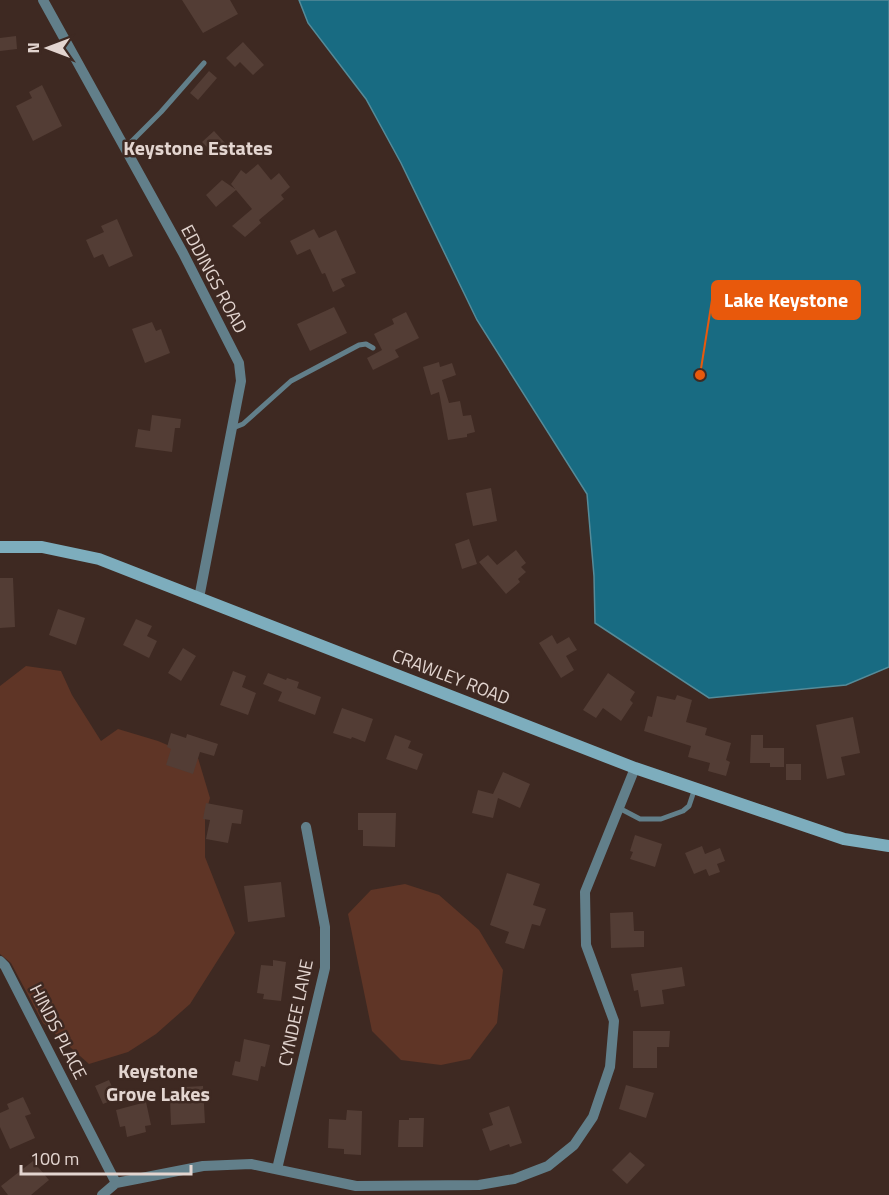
<svg xmlns="http://www.w3.org/2000/svg" width="889" height="1195" font-family="'Titillium Web',sans-serif">
  <rect width="100%" height="100%" fill="#3e2922"/>
  <path fill="#5f3526" d="M26,666L61,671L72,695L101,741L118,729L158,741L198,758L210,798L205,816V857L235,933L190,1004L156,1034L128,1052L89,1064L43,1023L11,963L0,954V686Z
    M405,884L439,895L479,930L503,970L497,1023L470,1059L441,1065L401,1060L372,1031L348,914L371,890Z"/>
  <path fill="#186b82" stroke="#558b99" stroke-width="1.5" d="M299,0H889V667L846,685L709,698L595,623L594,576L587,494L477,320L401,163L366,99L308,23Z"/>
  <path fill="#533d35" d="M182,0H230L238,14L203,33Z
    M16,36L17,49L0,51V38Z
    M243,42L264,65L253,75L240,62L235,67L226,58Z
    M209,71L217,78L198,100L190,93Z
    M42,85L62,126L33,141L16,106L32,98L29,92Z
    M214,131L225,143L214,154L202,142Z
    M258,164L271,180L279,173L290,187L281,195L284,199L259,220L261,223L245,237L232,226L252,209L236,190L216,207L206,195L222,180L235,189L231,184L241,170L246,174Z
    M117,219L133,256L109,267L103,254L94,258L86,240L104,232L101,226Z
    M314,229L319,238L336,230L356,273L341,279L345,286L333,292L325,273L322,274L310,249L297,255L290,241Z
    M334,307L347,333L310,351L297,324Z
    M406,312L419,338L395,350L399,357L373,370L367,358L382,350L374,334L394,324L392,319Z
    M152,322L156,331L161,329L170,353L145,363L132,329Z
    M439,362L440,367L452,363L456,375L442,380L449,403L460,401L463,416L471,415L475,432L467,434V437L448,440L439,392L431,395L423,367Z
    M152,415L181,419L180,428H175L172,452L135,447L138,429L150,431Z
    M491,488L497,521L473,526L466,493Z
    M469,539L477,564L462,569L455,544Z
    M516,550L526,563L521,567L526,572L518,579L520,582L506,594L479,562L488,555L497,565Z
    M0,578H13L15,627L0,628Z
    M58,609L85,618L76,645L49,635Z
    M136,619L152,626L147,636L157,641L149,658L123,645Z
    M552,635L557,644L569,637L577,650L566,656L574,670L561,678L539,643Z
    M183,648L196,656L181,681L168,673Z
    M233,671L246,676L242,687L256,693L248,715L220,705Z
    M268,673L286,680L287,678L299,682L297,688L321,697L315,715L278,701L282,692L263,684Z
    M608,673L635,692L630,700L633,703L621,721L603,708L596,718L583,710Z
    M677,695L692,700L686,722L707,728L705,735L731,743L726,760L730,762L726,776L708,771L710,763L688,757L691,746L644,731L648,716L652,717L657,696L675,700Z
    M342,708L373,719L365,742L352,737L351,739L333,733Z
    M853,717L860,753L841,757L845,775L827,779L816,725Z
    M171,733L186,738L187,734L218,744L214,756L200,752L193,774L166,765L171,749L167,747Z
    M395,735L411,741L408,748L423,754L417,770L386,759Z
    M751,735H763V748H784V767H770V763H750Z
    M786,764H801V780H786Z
    M503,772L530,784L520,808L498,798L493,818L472,813L478,790L493,794Z
    M206,803L243,810L241,824L232,823L228,843L206,839L210,820L203,819Z
    M358,813H396L395,847L363,846V830H358Z
    M635,835L662,844L655,867L630,859L633,852L630,851Z
    M702,846L705,854L720,848L725,861L717,864L720,872L709,876L706,869L694,874L685,853Z
    M507,873L540,884L533,905L546,909L540,926L532,924L524,949L505,943L509,932L490,925Z
    M281,882L285,917L248,922L244,886Z
    M633,912L634,931H644V947L611,948L610,913Z
    M273,960L286,962L281,1001L263,999L264,994L257,993L261,965L273,966Z
    M682,967L685,986L662,990L664,1004L641,1007L638,990L634,991L631,974Z
    M633,1031H670L669,1047H657V1068H633Z
    M244,1039L270,1045L265,1067L261,1066L258,1081L232,1075L235,1061L240,1062Z
    M109,1080L117,1098L103,1104L95,1086Z
    M626,1085L654,1093L646,1118L619,1109Z
    M203,1086L205,1123L171,1125L170,1099L186,1098L185,1087Z
    M23,1097L31,1114L25,1116L35,1138L10,1149L0,1127V1113L9,1109L7,1104Z
    M146,1102L151,1125L145,1126L146,1132L127,1137L125,1126L120,1127L116,1110Z
    M509,1106L522,1143L510,1147L509,1144L490,1151L482,1129L493,1125L489,1113Z
    M347,1110L362,1111L361,1155L344,1154V1149L328,1148L329,1119L346,1120Z
    M409,1118H424L423,1147H398L399,1120H409Z
    M630,1152L645,1165L627,1184L612,1170Z
    M33,1161L49,1180L31,1195H8L1,1186Z"/>
  <g fill="none" stroke-linecap="round" stroke-linejoin="round">
    <path stroke="#627f8a" stroke-width="5" d="M125,148L161,112L204,63
      M233,428L243,424L291,381L359,345L366,344L373,348
      M619,808L640,819H661L683,811L689,806L695,788"/>
    <path stroke="#627f8a" stroke-width="10" d="M43,0L183,253L239,363L241,381L199,598
      M0,961L5,966L116,1183
      M277,1169L325,968V927L306,827
      M102,1195L116,1183L203,1166L251,1164L356,1186L479,1185L514,1179L548,1166L574,1145L593,1117L610,1067L614,1021L586,945L585,892L635,768"/>
    <path stroke="#7dadbd" stroke-width="12" d="M0,547H42L99,559L635,768L844,839L889,846"/>
  </g>
  <g text-anchor="middle" stroke-width="5" stroke-linejoin="round" paint-order="stroke">
    <g font-size="18" fill="#e3d5d0" stroke="#3e2922">
      <text transform="translate(214 279) rotate(62)" y="6">EDDINGS ROAD</text>
      <text transform="translate(451 677) rotate(21)" y="6">CRAWLEY ROAD</text>
      <text transform="translate(296 1013) rotate(-78)" y="6">CYNDEE LANE</text>
      <text transform="translate(58 1032) rotate(63)" y="6">HINDS PLACE</text>
    </g>
    <g font-size="20" font-weight="bold" fill="#e3d5d0" stroke="#3e2922">
      <text x="198" y="155">Keystone Estates</text>
      <text x="158" y="1078">Keystone<tspan x="158" dy="23">Grove Lakes</tspan></text>
    </g>
  </g>
  <path fill="none" stroke="#e8590c" stroke-width="2" d="M700 375L712 300"/>
  <circle fill="#e8590c" stroke="#3e2922" stroke-width="2" cx="700" cy="375" r="6"/>
  <rect fill="#e8590c" stroke="#e8590c" stroke-width="2" x="712" y="281" width="148" height="38" rx="6"/>
  <g font-size="20" text-anchor="middle" font-weight="bold" fill="#fff">
    <text x="786" y="307">Lake Keystone</text>
  </g>
  <g transform="translate(48 48) rotate(270)" stroke="#3e2922" stroke-width="4.5" paint-order="stroke">
  <path d="M0-4.5L10 22L0 15L-10 22Z" fill="#e3d5d0"/>
  <text y="-9" font-size="16" font-weight="bold" text-anchor="middle" fill="#e3d5d0">N</text>
  </g>
  <path d="M21 1165v9h170v-9" fill="none" stroke="#e3d5d0" stroke-width="3"/>
  <text x="30" y="1165" font-size="18" fill="#e3d5d0" stroke="#3e2922" stroke-width="4.5" paint-order="stroke">100 m</text>
</svg>
